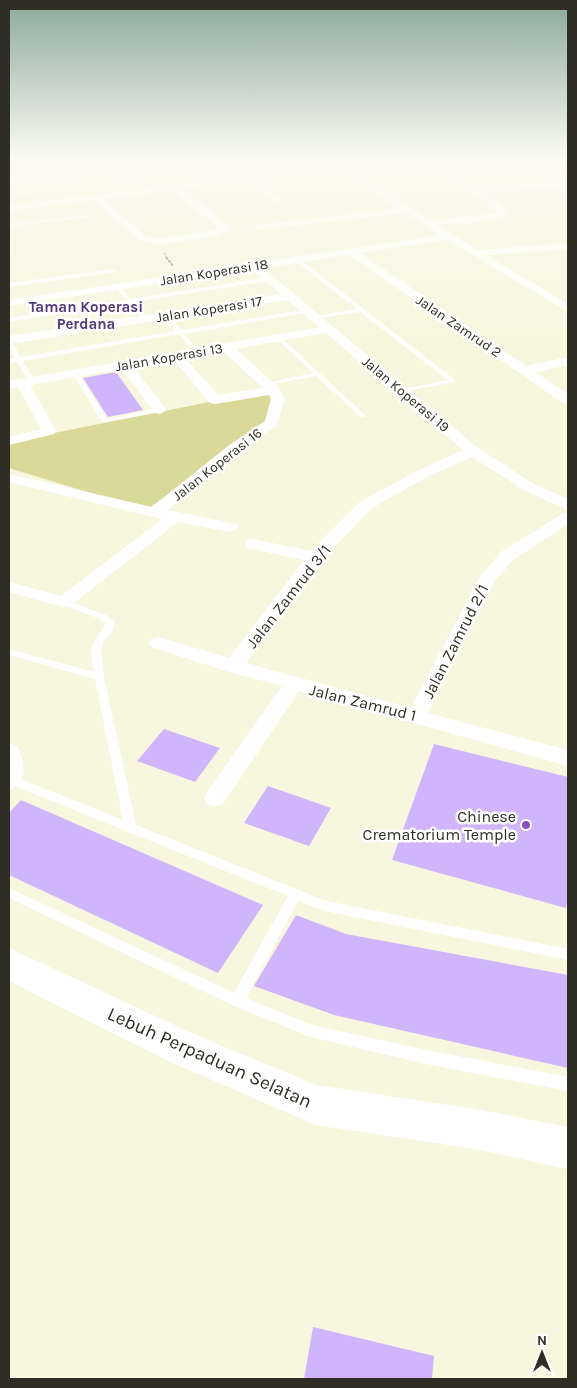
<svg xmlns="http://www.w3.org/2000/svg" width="577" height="1388" font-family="Karla,sans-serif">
  <rect width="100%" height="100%" fill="#f7f6de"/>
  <path fill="#dbd99a" d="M265,391L276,395L271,423L146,510L9,468V442Z"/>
  <path fill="#d0b5fd" d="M116,372L143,410L108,417L83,378Z
    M164,729L220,748L195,782L137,761Z
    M434,744L568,777V896L566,908L392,860Z
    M268,786L331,808L309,846L244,823Z
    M21,800L263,905L218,973L9,875V813Z
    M296,915L346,934L568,975V1068L334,1015L254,986Z
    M313,1327L434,1356L432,1379H304Z"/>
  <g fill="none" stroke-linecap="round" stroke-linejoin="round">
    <path stroke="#8e8d7d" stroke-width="1" stroke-dasharray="2.5 1" stroke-linecap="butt" d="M164,253L167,258"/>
    <path stroke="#8e8d7d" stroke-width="2" stroke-dasharray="3 1" stroke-linecap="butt" d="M166,257L173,266"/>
    <path fill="#fff" fill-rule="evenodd" d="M164,157H168L206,184L202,185Z
      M153,177L154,179L9,196V194Z
      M90,215L92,217L9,226V224Z
      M294,258H298L455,380V382L400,392V390L448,380L360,312L314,319L313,318L316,316L357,309L294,260Z
      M114,269L117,271L116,272L9,287V283Z
      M271,277L273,278V280L133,302L147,319L144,321L128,303L9,322V318L126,300L115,287L118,285L131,299Z
      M309,309L312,311L311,312L184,334L200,352L197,354L179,334L23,361L34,380L31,382L28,380L17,362L9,363V359L15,358L9,347V340L11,341L21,357L176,331L163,316L166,314L182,330Z
      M279,336L365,415V417H361L316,376L263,386V384L313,373L277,339L276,338Z
      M74,373H78L107,419L160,408L163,410L160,412L104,422L99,418L73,374Z
      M64,599L106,615L115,622L113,631L103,642L101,651L104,677L136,825L326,901L568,949V960L325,911L298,901L246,998L312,1025L426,1050L568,1077V1091L426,1064L311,1037L232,1005L9,898V888L234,993L288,896L9,784V777H15L123,820L95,679L9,655V649L94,672C92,662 89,650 95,640C99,633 103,631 105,623L100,619L61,604L60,602L61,600Z"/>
    <path fill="#fff" fill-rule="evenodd" d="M20,157H28L45,176L141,166L145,168L141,170L9,185V181L37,177Z
      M199,157H208L239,177L273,174V178L255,180L283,201L282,203H276L245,182L182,189L227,224L230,230L219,236L157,245L139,240L95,200L9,211V205L230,178ZM173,191L220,229L157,239L145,236L104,199Z
      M326,157H334L429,220L498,213L485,201L473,193L405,157H415L474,186L568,182V187L482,191L501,205L508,214C495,224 454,223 437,225L477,250L568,243V249L486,255L568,304V312L447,240L360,253L526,366L568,357V365L535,372L568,394V404L563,403L349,255L263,268L478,448L534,484L568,499V510L524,490L472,457L427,477L372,508L321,561L246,663L411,708L480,576L501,552L562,514L568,512V524L513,560L494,582L428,713L568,750V766L299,691L223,804L215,806L207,804L204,798L207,792L282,686L226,671L151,647L149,643L151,639L158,637L229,658L304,560L247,548L245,544L247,540L253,539L311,551L360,502L417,471L463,450L326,333L236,349L278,387L285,399L276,426L238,452L168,510L236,524L238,527L236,530L230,532L178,522L70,606L64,607L9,592V582L61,596L162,519L9,482V474L152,507L228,446L265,421L271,399L269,395L215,404L210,403L174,360L133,367L167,410L160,414L155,413L122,369L30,385L56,431L54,434L9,445V437L41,429L18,387L9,389V381L319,327L287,300L9,344V336L281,294L252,270L9,306V300L440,235L406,213L255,230V226L258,225L398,208L329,163ZM223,351L263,388L218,395L185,358Z
      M9,743L17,746C25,760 29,784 9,790Z"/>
    <path fill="#fff" fill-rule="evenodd" d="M9,948L196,1035L316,1085L475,1109L568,1127V1169L475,1149L316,1125L168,1061L9,981Z"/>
  </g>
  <linearGradient id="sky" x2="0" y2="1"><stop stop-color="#8ba99b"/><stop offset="0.45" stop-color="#fbfbf0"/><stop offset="1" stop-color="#fbfbf0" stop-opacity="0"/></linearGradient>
  <rect width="577" height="351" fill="url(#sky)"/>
  <circle fill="#8651c9" stroke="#fff" stroke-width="2" cx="526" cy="825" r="5"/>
  <g text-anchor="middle" stroke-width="5" stroke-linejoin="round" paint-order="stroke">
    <g font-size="14" fill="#2f2e25" stroke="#fff">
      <text transform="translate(214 272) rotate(-9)" y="5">Jalan Koperasi 18</text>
      <text transform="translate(209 309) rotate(-9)" y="5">Jalan Koperasi 17</text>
      <text transform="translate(459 326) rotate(34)" y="5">Jalan Zamrud 2</text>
      <text transform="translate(169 357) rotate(-10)" y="5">Jalan Koperasi 13</text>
      <text transform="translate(406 394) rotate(40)" y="5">Jalan Koperasi 19</text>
      <text transform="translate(217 464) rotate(-38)" y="5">Jalan Koperasi 16</text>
    </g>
    <g font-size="15" font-weight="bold" fill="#513874" stroke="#fff">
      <text x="86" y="312">Taman Koperasi<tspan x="86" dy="17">Perdana</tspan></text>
    </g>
    <g font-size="16" fill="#2f2e25" stroke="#fff">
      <text transform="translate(288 596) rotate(-52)" y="6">Jalan Zamrud 3/1</text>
      <text transform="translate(455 641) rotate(-63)" y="6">Jalan Zamrud 2/1</text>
      <text transform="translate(363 702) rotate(14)" y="6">Jalan Zamrud 1</text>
    </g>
    <g font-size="16" fill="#2f2e25" stroke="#fff" text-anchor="end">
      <text x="516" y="822">Chinese<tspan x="516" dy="18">Crematorium Temple</tspan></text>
    </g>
    <g font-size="19" fill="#2f2e25" stroke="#fff">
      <text transform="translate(210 1057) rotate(24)" y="7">Lebuh Perpaduan Selatan</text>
    </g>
  </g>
  <rect width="577" height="1388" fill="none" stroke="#2f2e25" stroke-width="20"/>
  <g transform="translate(542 1353)" stroke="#ffffff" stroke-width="4" paint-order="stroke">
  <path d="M0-4L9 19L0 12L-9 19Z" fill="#2f2e25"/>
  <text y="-8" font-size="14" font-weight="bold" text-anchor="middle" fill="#2f2e25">N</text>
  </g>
</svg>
